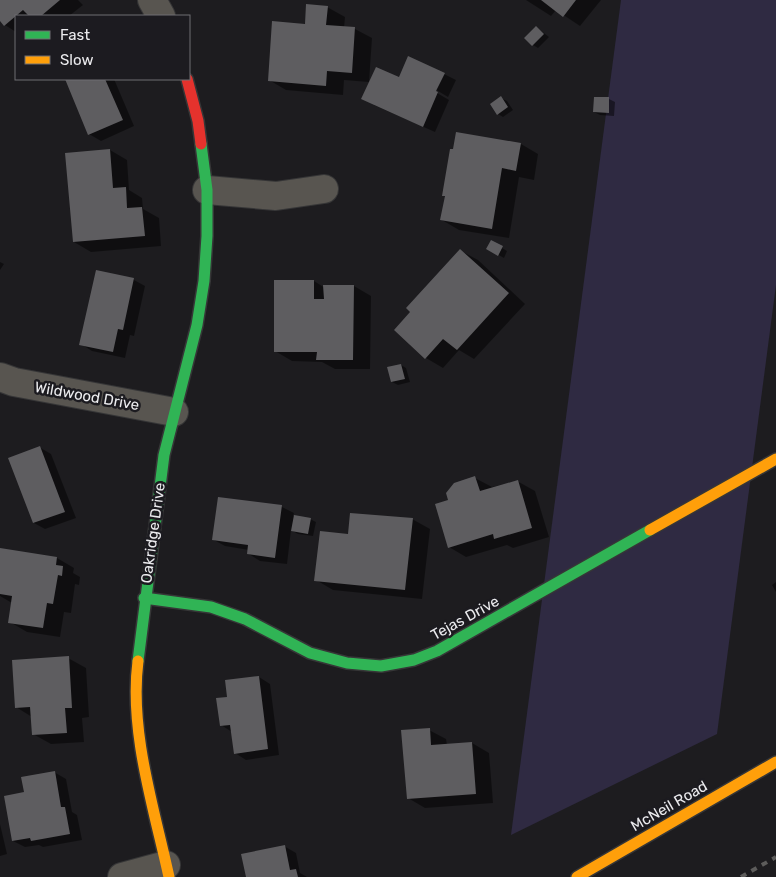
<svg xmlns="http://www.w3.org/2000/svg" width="776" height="877" font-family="Rubik,sans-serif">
  <rect width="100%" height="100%" fill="#1d1c1f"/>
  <path fill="#2f2a42" d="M621,0H776V285L717,734L511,835Z"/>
  <path fill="#0007" d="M0,0H78L83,5L69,16H16V32L5,25L0,19Z
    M526,0H601L580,26L556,10L551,16Z
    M327,7L345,17L344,28L355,29L372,38L369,82L344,80L343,95L286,90L269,80L306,25Z
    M536,27L549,37L538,48L533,45Z
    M444,74L456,80L448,97L433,88L432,90L449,100L435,132L374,105L400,79Z
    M66,79H114L134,126L101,141L89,134Z
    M501,98L507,101L513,110L503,117L498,114Z
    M595,98L609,99L615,102L614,116L600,115L594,112Z
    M521,144L538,154L534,180L519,177L509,238L459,230L442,220L446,197L444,196Z
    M110,150L127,160L129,190L142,198L143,209L159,218L161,246L91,252L74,242Z
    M492,242L507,251L504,258L488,249Z
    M461,251L478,260L525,304L474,359L459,350L443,368L426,358Z
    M0,262L4,264L0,270Z
    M97,272L134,280L145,286L134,336L130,335L125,358L92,351L81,344Z
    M314,281L325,288L354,286L371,296L370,369H335L322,362L292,361L275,351Z
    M401,365L406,368L410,382L398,385L392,382Z
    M39,447L51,454L76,518L45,529L34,523Z
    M475,478L492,487L517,481L535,491L549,537L513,548L507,545L466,557L449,547V501Z
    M219,498L282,507L294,513L293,516L310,519L316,522L313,536L298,534L291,530L287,564L260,561L249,554V550L225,546L214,540Z
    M412,519L430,529L422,599L333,590L316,580L349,535Z
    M1,550L57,558L74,568L73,573L80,577L79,585L75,584L71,613L64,612L60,637L27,632L10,622L12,603L0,596Z
    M776,582V592L772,585Z
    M68,658L86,668L89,717L82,718L84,742L51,744L33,734L32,717L16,707Z
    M259,677L270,684L279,755L246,760L235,753L232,732L221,725L228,698Z
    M429,730L446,739L447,745L472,743L489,753L493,803L425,808L408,798Z
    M54,772L66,779L72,812L77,815L82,840L43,847L39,845L25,847L13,841L26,793Z
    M0,824L7,854L0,856Z
    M284,846L296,853L300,873L307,877H247Z"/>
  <path fill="#5e5d60" d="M0,0H60L41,16H29L23,10L4,26L0,21Z
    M541,0H576L563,17Z
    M306,4L328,6L326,25L355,27L352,73L327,71L326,86L268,81L272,21L305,24Z
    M536,26L544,34L532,46L524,38Z
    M408,56L445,73L436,91L438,92L423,127L361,99L376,67L399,77Z
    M65,79H105L123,120L88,135Z
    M501,96L508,107L497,115L490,104Z
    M594,97H609V113L593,112Z
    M456,132L521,143L516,171L502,168L492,229L440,220L445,196H442L450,149H453Z
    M110,149L113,188L126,187L127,208L142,207L145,236L73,242L65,153Z
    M491,240L503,246L498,256L486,249Z
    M460,249L509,293L457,350L443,339L425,359L394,330L410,312L406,308Z
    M96,270L134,278L123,330L118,329L113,352L79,345Z
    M274,280H314V299H324L323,285H354L353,360H316L317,352H274Z
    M401,364L405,379L391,382L387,367Z
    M40,446L65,512L33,523L8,458Z
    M475,476L480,491L518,480L532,528L494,539L493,534L448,548L435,504L448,500L446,493L454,483Z
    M218,497L282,505L275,558L247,554L248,545L212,540Z
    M350,513L413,518L405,590L314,581L320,531L348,534Z
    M294,515L311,518L308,534L291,531Z
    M0,548L57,557L56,565L63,566L62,576L58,575L53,604L47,603L43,628L8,623L12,596L0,594Z
    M69,656L72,708H65L67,733L32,735L30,707L15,708L12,660Z
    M259,676L268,749L234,754L230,725L220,726L216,698L227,697L225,680Z
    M430,728L431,745L472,742L476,794L407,799L401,730Z
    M55,771L61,807H65L70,834L31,841L30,838L12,841L4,796L24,792L21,777Z
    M285,845L290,870L296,869L298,877H246L241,854Z"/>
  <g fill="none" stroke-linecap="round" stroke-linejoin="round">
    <defs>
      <path id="street" d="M152,0L161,16
        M207,190L276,196L324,189
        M0,377L14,382L174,412
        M122,877L166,865"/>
      <path id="fast" d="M144,598L211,607L245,619L310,653L347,663L381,666L414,660L437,651L650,530
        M138,661L164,455L197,325L204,281L207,236V190L201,144"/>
      <path id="slow" d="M650,530L776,459
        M138,661C129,731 154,808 169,877
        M577,877L776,762"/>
      <path id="jam" d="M187,79L198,121L201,144"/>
    </defs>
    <use href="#street" stroke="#363637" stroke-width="30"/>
    <use href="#fast" stroke="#363637" stroke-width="14"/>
    <use href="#slow" stroke="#363637" stroke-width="14"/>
    <use href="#jam" stroke="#363637" stroke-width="14"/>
    <use href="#street" stroke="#585550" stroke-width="28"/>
    <use href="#fast" stroke="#30b455" stroke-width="11"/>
    <use href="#slow" stroke="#ff9f0a" stroke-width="11"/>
    <use href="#jam" stroke="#e5322d" stroke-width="11"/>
    <path stroke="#5d5c5b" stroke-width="4" stroke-dasharray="6 6" stroke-linecap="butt" d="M741,877L776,857"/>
  </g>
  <g text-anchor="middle" stroke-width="5" stroke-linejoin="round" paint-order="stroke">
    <g font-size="15" fill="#ebebee" stroke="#1c1b20">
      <text transform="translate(87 396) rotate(10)" y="5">Wildwood Drive</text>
      <text transform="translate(153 533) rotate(-82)" y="5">Oakridge Drive</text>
      <text transform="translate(465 618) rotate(-29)" y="5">Tejas Drive</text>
      <text transform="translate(669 806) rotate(-30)" y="5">McNeil Road</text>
    </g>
  </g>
  <rect x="15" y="15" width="175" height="65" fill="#1c1b20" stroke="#6f6e72"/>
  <rect x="25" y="31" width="25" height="8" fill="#30b455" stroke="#6f6e72"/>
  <text x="60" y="40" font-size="15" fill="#ebebee">Fast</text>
  <rect x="25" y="56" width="25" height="8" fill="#ff9f0a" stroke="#6f6e72"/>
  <text x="60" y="65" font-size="15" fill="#ebebee">Slow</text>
</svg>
